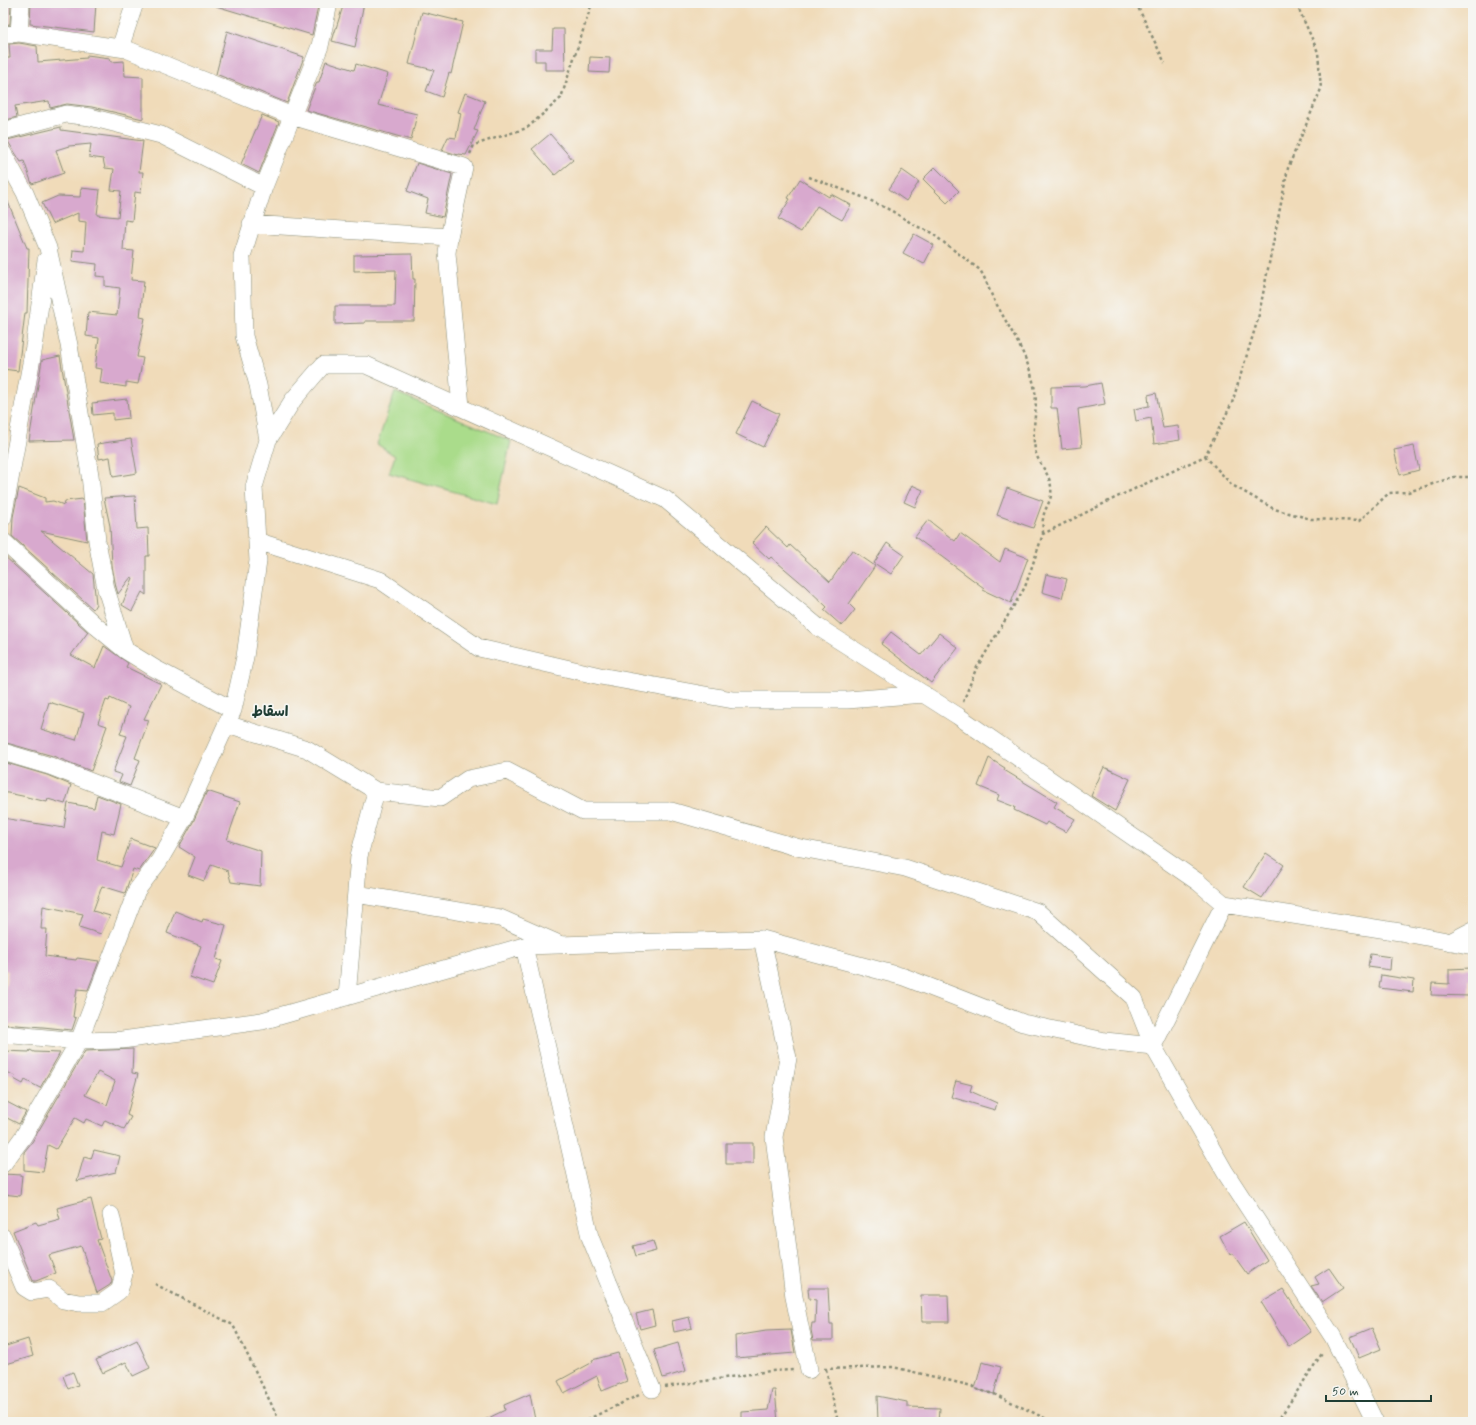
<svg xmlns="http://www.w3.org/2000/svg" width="1476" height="1425" font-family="Mynerve,'Playpen Sans Arabic',sans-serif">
  <rect width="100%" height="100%" fill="#f6f6f2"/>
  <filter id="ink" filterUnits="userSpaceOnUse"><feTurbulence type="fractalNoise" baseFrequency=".025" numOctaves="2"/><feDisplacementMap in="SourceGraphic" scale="8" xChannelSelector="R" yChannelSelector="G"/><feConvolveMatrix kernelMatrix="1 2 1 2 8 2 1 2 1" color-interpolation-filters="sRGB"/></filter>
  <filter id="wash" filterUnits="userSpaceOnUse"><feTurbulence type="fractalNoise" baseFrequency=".012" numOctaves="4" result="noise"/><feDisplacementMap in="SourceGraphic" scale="16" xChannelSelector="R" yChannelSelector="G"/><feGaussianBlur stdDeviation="0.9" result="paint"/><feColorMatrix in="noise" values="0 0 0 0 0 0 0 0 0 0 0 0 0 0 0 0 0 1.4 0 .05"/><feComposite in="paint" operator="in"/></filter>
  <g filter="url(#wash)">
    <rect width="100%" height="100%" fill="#f0dbb9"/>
    <path fill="#aadc8b" stroke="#648c60" d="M395,392L511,441L497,504L389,473L395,456L377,444Z"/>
    <g id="blocks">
      <path fill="#d8a9ce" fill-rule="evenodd" d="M3,3H11L10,24L3,25Z
        M31,3H96L94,32L30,24Z
        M216,3H308L318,6L312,35L216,6Z
        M344,3H364L355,47L332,41Z
        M422,12L463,22L451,74L449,73L442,97L426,91L434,70L409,64Z
        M553,29H564L565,70H545V61H535V49H552Z
        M227,31L304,57L287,103L216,74Z
        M19,43L37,46L38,62L87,58V55L110,58L111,62L124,61L125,76L143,77V119L92,107L67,104L50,108L49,101L15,106L17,117L3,121V58H10L9,44Z
        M590,57L610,58L609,73L589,72Z
        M326,61L354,70L356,64L388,74L378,105L417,114L411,140L306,110L317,82H319Z
        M465,93L485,101L474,130L478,131L466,155L458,154V155L442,150L448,137L456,138L461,113L458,112Z
        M262,115L279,122L259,173L241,164Z
        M61,127V130L143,141L139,172H143L141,193L135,192L132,221L125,220L123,250L134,251L131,280L144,281L140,317L145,318L137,357L143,358L138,384L126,382V387L100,383L102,369L95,368L99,338L86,336L88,312L117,315L120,288L105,286V277L96,276L97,264L72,261L73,250L84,251L86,222L78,221V213L52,224L42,203L58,196L80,197L81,188L100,190L97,215L118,217L121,191L111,190L114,169L105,168L103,159L89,157L91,144L69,146L56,150L64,173L32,184L24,161L21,162L7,140Z
        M550,134L573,160L555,175L532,149Z
        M417,163L452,174L443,217L425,213L428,199L407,191Z
        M935,167L959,191L947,203L923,179Z
        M902,170L919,182L906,201L889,189Z
        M800,179L829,197L831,194L851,205L842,220L817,206L801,232L778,219L790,199L788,198Z
        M3,190L27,248H29L27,313H25L18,371L3,369Z
        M914,234L934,245L924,264L903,253Z
        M412,254L413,279H415L414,321H365V323L335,324V306H395L396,270L354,271V255Z
        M60,356L74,440L29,441L42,360Z
        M1101,383L1105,404L1078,409L1082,447L1062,449L1057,408H1051V387L1085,386Z
        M1156,393L1163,428L1178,426L1180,440L1154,444L1151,418L1136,421L1134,409L1149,406L1148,395Z
        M127,399L129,418L113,420V413L93,415L92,403Z
        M752,401L779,414L763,447L736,434Z
        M131,439L137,473L113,477L110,457L99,459L97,444Z
        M1414,446L1419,470L1400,475L1394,450Z
        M912,485L923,490L915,507L904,502Z
        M19,488L45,498V502L53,501L64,505L65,501L83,499L87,541L41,531L93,574L96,604L93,609L12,536L13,517Z
        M1007,488L1043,501L1033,528L997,515Z
        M135,496L137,529L148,528L149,556H146V595L142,592L132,611L122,605L133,578L131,577L118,594L116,587L112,566L110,526L104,498Z
        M928,520L955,541L960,533L1000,562L1005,549L1028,558L1011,603L983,590L984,588L915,537Z
        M766,527L788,548L790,545L830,582L852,550L875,566L849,604L855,610L842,626L824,610L827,607L805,586L771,557L769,559L752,543Z
        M887,543L904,555L891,574L874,563Z
        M3,555L88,632L71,655L95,668L104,646L128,663L126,667L161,684L144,719L149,720L135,758L140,760L130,786L119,782L122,775L113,772L127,736L120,734L129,707L110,698L109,701L106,700L98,723L107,726L91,771L53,756L3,742ZM49,702L84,713L76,740L41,729Z
        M1046,574L1067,579L1062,598L1042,592Z
        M891,632L921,655L939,633L958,648L931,683L881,644Z
        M989,758L1005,768L1004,770L1057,802L1054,807L1075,819L1066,832L1047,822L1045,825L1014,810L1015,807L997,800L999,795L978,786Z
        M3,762L47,775L71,785L65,804L48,799L47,802L27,797L3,792Z
        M1104,767L1130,779L1115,811L1091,796Z
        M207,791L240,802L227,840L261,851L260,886L231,882L228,871L211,865L204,881L188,875L195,857L179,847L193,822Z
        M97,795L121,804L114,834L102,831L97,860L121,867L131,839L155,848L139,871L133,869L125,893L102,886L93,911L110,916L101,934L79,927L83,914L43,906L41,929H47L45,956L76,960L77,958L99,961L88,990L77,989L73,1017L76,1018L72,1030L43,1027L3,1024V1001L8,971L3,970V862L5,845L3,844V818L64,828L68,803L94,808Z
        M1266,853L1284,865L1262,898L1244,887Z
        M175,911L202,922L203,919L226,925L216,959L222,961L213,985L190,977L201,946L167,933Z
        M1370,954L1391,957L1390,970L1368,967Z
        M1471,968L1472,980H1469V996L1431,995L1432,983L1449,984V969Z
        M1381,975L1414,980L1413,992L1379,988Z
        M133,1049L132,1073L138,1074L127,1115L131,1117L124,1129L105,1120L102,1126L86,1119L84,1123L75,1118L56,1149L48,1145L43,1172L24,1170V1152L32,1142L85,1051ZM98,1072L115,1081L107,1105L85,1095Z
        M30,1050L34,1052L60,1053L40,1088L25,1080L23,1084L14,1079L15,1076L3,1070V1051L29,1052Z
        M956,1081L972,1085L970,1091L997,1103L995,1110L951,1097Z
        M3,1100L26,1112L19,1124L3,1116Z
        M726,1143H753V1164H726Z
        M94,1150L120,1156L116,1172L77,1181L84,1157L91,1159Z
        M3,1174L22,1175L20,1196L3,1194Z
        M91,1199L101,1239L97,1240L112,1281L110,1285L97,1293L81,1246L49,1255L56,1273L36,1281H33L13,1231L36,1222L38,1225L60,1219L57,1208Z
        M1244,1222L1267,1260L1247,1274L1232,1253L1230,1255L1220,1236Z
        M653,1241L656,1251L636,1256L633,1246Z
        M1329,1268L1343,1288L1322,1302L1311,1286L1319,1284L1315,1277Z
        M808,1288H828L830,1324H833V1340H813L811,1330L812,1323H815L816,1300L809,1299Z
        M1283,1289L1311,1332L1289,1347L1261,1302Z
        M921,1295H948L949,1322H922Z
        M652,1310L655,1325L640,1329L636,1314Z
        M689,1317L692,1328L674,1332L672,1321Z
        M1372,1328L1381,1349L1359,1358L1350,1337Z
        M791,1330L795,1353L736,1358L735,1336L766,1331Z
        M28,1339L33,1356L3,1365V1347Z
        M137,1340L150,1368L133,1376L126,1362L103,1373L96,1360Z
        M678,1343L686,1371L663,1378L654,1350Z
        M618,1353L627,1381L602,1391L597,1376L564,1393L558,1381L593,1362L592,1360Z
        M982,1362L1001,1367L994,1394L975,1389Z
        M73,1372L78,1385L68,1389L63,1376Z
        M772,1390H775L778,1422H766V1420H742V1412L768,1410Z
        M530,1394L535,1420L529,1422H480L505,1410L504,1405Z
        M877,1396L907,1402V1407L940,1408L939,1422H878Z"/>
    </g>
  </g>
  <g filter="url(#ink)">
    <use href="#blocks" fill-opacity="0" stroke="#888c76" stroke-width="1"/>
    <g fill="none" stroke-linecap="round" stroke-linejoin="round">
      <defs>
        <path id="minor" d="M19,33L21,3
          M3,35L19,33L126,49L292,116L464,167L449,237L447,253L461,407
          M120,48L135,3
          M3,131L66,114L90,117L161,135L264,187
          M3,153L25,193L48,248L69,345L90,475L97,541L106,589L125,650L154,668L233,710
          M251,224L449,237
          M268,440L258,385L244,336L242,256L264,187L320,46L329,3
          M3,518L35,341L46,260
          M3,541L96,626L125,650
          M257,541L380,580L479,648L600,676L733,700H847L924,694
          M227,724L307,749L376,791L440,798L468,779L507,771L583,811H671L796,847L905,868L1038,912L1134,998L1153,1046L1225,1172L1333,1337L1375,1422
          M3,752L50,766L184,818
          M356,894L500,918L557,943
          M1224,904L1400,932L1473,946
          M762,939L788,1058L774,1137L794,1297L809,1370
          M1450,942L1473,930
          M524,946L590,1237L652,1389
          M347,997L359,856L376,791
          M3,1034L79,1041L122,1040L262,1021L524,946L762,939L904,977L1023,1023L1105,1041L1153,1046
          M3,1164L23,1137L79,1041L137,890L159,861L184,818L233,710L245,657L258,561L254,487L268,440L293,400L323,365H366L665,499L818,627L958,716L1198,882L1224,904L1153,1046
          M3,1237L24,1287L32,1292L49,1289L63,1300L79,1303H102L119,1291L124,1274L111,1215"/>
      </defs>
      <use href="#minor" stroke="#888c76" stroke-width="18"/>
      <path stroke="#888c76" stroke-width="2.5" stroke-dasharray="3 3" stroke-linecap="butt" d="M1136,3L1165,63
        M470,154L474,145L527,128L561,98L592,3
        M809,177L865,198L892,211L916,226L930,232L980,270C987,281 990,294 997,305C1012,333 1030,359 1035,391C1038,410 1031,430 1035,449C1037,463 1050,473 1051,487C1053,502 1044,507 1043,519C1042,524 1043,529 1043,534
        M1205,456L1232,485L1274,509L1311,519L1359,521L1389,493L1408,492L1454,477H1473
        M963,702L976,669L1025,587L1043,534L1117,497L1205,456L1232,403L1258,319L1288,168L1321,89L1318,52L1296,3
        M155,1284L233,1325L280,1422
        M824,1369L893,1367L972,1386L975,1389L994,1394L1053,1422
        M826,1369L838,1422
        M665,1387L770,1371L795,1370
        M582,1422L639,1395
        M1277,1422L1323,1352"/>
      <use href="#minor" stroke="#fff" stroke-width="17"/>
    </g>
  </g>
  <g text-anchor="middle" stroke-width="3.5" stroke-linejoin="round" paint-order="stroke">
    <g font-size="14" font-weight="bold" fill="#1f3d34" stroke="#f6f6f2">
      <text x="270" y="716">اسقاط</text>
    </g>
  </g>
  <rect width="1476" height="1425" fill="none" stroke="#f6f6f2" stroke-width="16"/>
  <path d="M1326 1395v6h105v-6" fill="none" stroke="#1f3d34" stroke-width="2"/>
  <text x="1332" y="1395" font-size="12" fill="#1f3d34" stroke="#f6f6f2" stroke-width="3" paint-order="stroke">50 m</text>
</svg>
